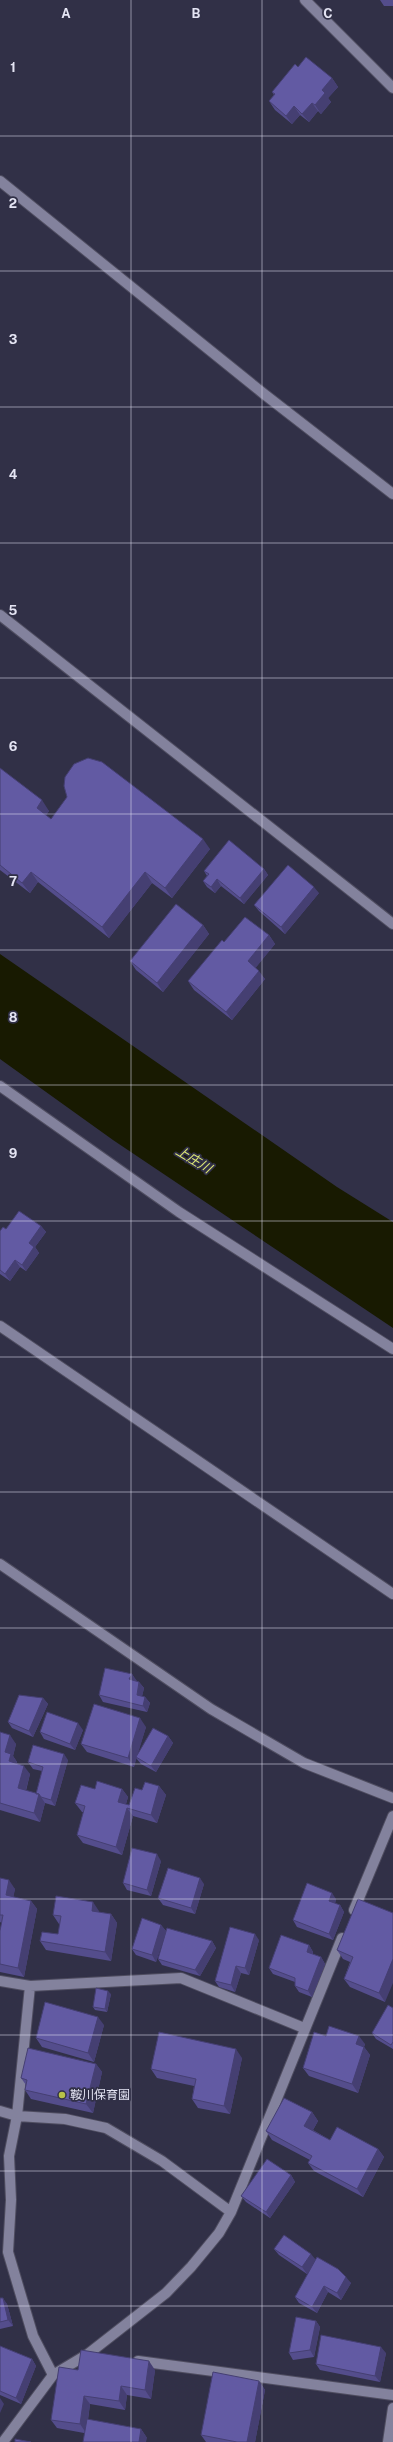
<svg xmlns="http://www.w3.org/2000/svg" width="393" height="2442" font-family="'Public Sans','Noto Sans JP',sans-serif">
  <rect width="100%" height="100%" fill="#313047"/>
  <path fill="#181a01" d="M0,954L337,1187L393,1222V1328L113,1140L0,1059Z"/>
  <g fill="none" stroke-linecap="round" stroke-linejoin="round">
    <defs>
      <path id="street" d="M0,181L264,394L393,494
        M0,615L393,924
        M0,1086L179,1212L393,1349
        M0,1326L393,1594
        M354,1910L393,1816
        M0,1981L30,1986L181,1978L304,2028
        M30,1986L17,2116L9,2156L11,2200L8,2252L33,2336L53,2375
        M0,2111L17,2116L65,2119L106,2128L162,2161L231,2212
        M138,2361L393,2395
        M3,2442L53,2375L88,2354L166,2293L191,2267L219,2233L231,2212L342,1938
        M388,2442L393,2408"/>
      <path id="secondary" d="M305,0L393,88
        M0,1564L211,1709L304,1763L393,1798"/>
    </defs>
    <use href="#street" stroke="#4f4d60" stroke-width="12"/>
    <use href="#secondary" stroke="#4f4d60" stroke-width="12"/>
    <use href="#street" stroke="#83829d" stroke-width="10"/>
    <use href="#secondary" stroke="#83829d" stroke-width="10"/>
  </g>
  <path fill="#544d8c" d="M380,0H393V6H384Z
    M298,67L332,78L338,87L328,98L331,102L321,114L318,111L309,122L300,115L292,124L275,110L269,101L274,95L272,92Z
    M0,768L49,811L46,815L51,819L210,849L172,898L152,883L109,938L38,882L30,893L0,870Z
    M264,869L268,875L244,904L221,886L215,893L207,887L203,881L207,876L204,871Z
    M319,893L285,934L259,911L254,905Z
    M203,925L209,934L163,992L136,970L130,961Z
    M269,935L275,944L255,968L265,979L232,1020L194,990L188,981L224,942Z
    M41,1226L46,1232L35,1247L39,1253L26,1271L20,1267L10,1281L0,1274V1231L6,1229Z
    M132,1674L136,1681L139,1682L144,1688L142,1696L145,1697L150,1703L147,1712L103,1702L99,1695Z
    M43,1698L48,1704L33,1737L12,1728L8,1722Z
    M146,1727L137,1755L168,1736L173,1743L156,1772L141,1764L136,1758L134,1767L87,1752L81,1744Z
    M83,1730L75,1750L44,1739L40,1732Z
    M0,1732L16,1744L13,1756L17,1762V1764L30,1774L26,1791L36,1794L42,1771L33,1769L28,1762L68,1760L55,1806L45,1803L40,1822L0,1810Z
    M159,1786L166,1795L157,1823L133,1816L122,1855L83,1843L77,1835L84,1812H82L75,1803L95,1789H122L128,1797L126,1804L129,1805L142,1790Z
    M161,1861L151,1896L127,1890L123,1883Z
    M0,1878L15,1889L13,1897L31,1901L37,1909L24,1977L0,1972V1931L2,1923L0,1922Z
    M204,1884L195,1914L163,1905L158,1898Z
    M336,1899L335,1904L340,1905L344,1912L333,1940L297,1927L293,1920Z
    M99,1911V1912L111,1914L117,1923L111,1961L46,1950L40,1941L58,1934L60,1924H59L53,1915Z
    M393,1913L385,2002L350,1987L344,1979L350,1962L343,1959L337,1950Z
    M161,1925L166,1931L156,1962L136,1955L132,1949Z
    M259,1940L249,1975L241,1973L235,1992L219,1987L215,1981Z
    M212,1941L216,1948L200,1976L162,1965L158,1959Z
    M309,1945L313,1952V1954L321,1957L325,1964L312,1997L299,1992L295,1986V1982L273,1974L269,1968Z
    M111,1994L107,2012L95,2010L93,2007Z
    M393,2008V2049L376,2039L372,2033Z
    M104,2025L94,2062L42,2047L36,2038Z
    M326,2036L365,2044L364,2047L370,2055L358,2093L309,2076L303,2068Z
    M242,2058L230,2114L198,2108L192,2099L194,2086L157,2078L151,2069Z
    M96,2064L102,2072L93,2113L31,2099L25,2090L26,2085L21,2078Z
    M312,2112L318,2121L313,2130L330,2140L378,2149L384,2157L363,2197L314,2171L308,2163L310,2160L272,2140L266,2131Z
    M291,2175L295,2182L270,2218L246,2202L241,2196Z
    M274,2249L316,2260L351,2283L341,2300L328,2292L317,2313L299,2303L295,2297L314,2263L307,2274L279,2255Z
    M0,2298L7,2304L13,2326L0,2329Z
    M316,2321L320,2327L314,2357L293,2360L289,2353Z
    M0,2346L32,2359L36,2366L21,2404L0,2395Z
    M386,2353L380,2382L320,2370L316,2364Z
    M78,2370H155L151,2399L127,2395L125,2410L90,2404L88,2420L141,2429L147,2438L84,2433L57,2428L51,2420Z
    M259,2381L265,2390L255,2442H206L201,2435Z"/>
  <path fill="#453f72" d="M332,78L338,87L328,98L331,102L321,114L315,105L322,90Z
    M312,103L318,111L309,122L302,114Z
    M294,106L300,115L292,124L286,116Z
    M42,800L49,811L44,818L37,808Z
    M203,839L210,849L172,898L165,888Z
    M264,869L268,875L244,904L240,898Z
    M31,872L38,882L30,893L22,883Z
    M145,872L152,883L109,938L102,927Z
    M217,879L221,886L215,893L211,887Z
    M314,887L319,893L285,934L281,927Z
    M203,925L209,934L163,992L157,983Z
    M269,935L275,944L254,970L248,961Z
    M259,971L265,979L232,1020L226,1012Z
    M41,1226L46,1232L35,1247L39,1253L26,1271L22,1265L29,1243Z
    M15,1260L20,1267L10,1281L5,1274Z
    M132,1674L137,1681L134,1685L129,1679Z
    M139,1682L144,1688L141,1701L137,1695Z
    M145,1697L150,1703L147,1712L143,1706Z
    M43,1698L48,1704L33,1737L29,1731Z
    M140,1718L146,1727L134,1767L128,1758Z
    M78,1723L83,1730L75,1750L70,1744Z
    M10,1735L16,1744L13,1756L17,1762L15,1770L9,1761L5,1752Z
    M168,1736L173,1743L156,1772L151,1766Z
    M64,1754L68,1760L55,1806L51,1800Z
    M24,1766L30,1774L24,1797L18,1788Z
    M159,1786L166,1795L157,1823L151,1815Z
    M122,1789L128,1797L124,1810L118,1802Z
    M39,1794L45,1803L40,1822L34,1813Z
    M127,1808L133,1816L122,1855L116,1847Z
    M157,1854L161,1861L151,1896L147,1890Z
    M200,1878L204,1884L195,1914L191,1908Z
    M9,1880L15,1889L12,1904L6,1895Z
    M332,1893L336,1899L333,1908L329,1901Z
    M31,1901L37,1909L24,1977L18,1968Z
    M93,1902L99,1911L98,1920L92,1911Z
    M340,1905L344,1912L333,1940L329,1934Z
    M111,1914L117,1923L111,1961L105,1952Z
    M161,1925L166,1931L156,1962L152,1955Z
    M255,1934L259,1940L249,1975L245,1968Z
    M212,1941L216,1948L200,1976L195,1970Z
    M309,1945L313,1952L311,1958L307,1952Z
    M321,1957L325,1964L312,1997L308,1991Z
    M393,1959V1983L385,2002L379,1993Z
    M236,1966L241,1973L235,1992L231,1985Z
    M108,1991L111,1994L107,2012L105,2009Z
    M98,2017L104,2025L94,2062L88,2053Z
    M359,2036L365,2044L362,2053L356,2044Z
    M364,2047L370,2055L358,2093L352,2084Z
    M236,2049L242,2058L230,2114L224,2106Z
    M96,2064L102,2072L93,2113L86,2104Z
    M312,2112L318,2121L310,2135L304,2126Z
    M378,2149L384,2157L363,2197L357,2189Z
    M291,2175L295,2182L270,2218L266,2212Z
    M311,2254L316,2260L307,2274L302,2267Z
    M346,2277L351,2283L341,2300L337,2293Z
    M324,2286L328,2292L317,2313L312,2307Z
    M3,2298L7,2304L13,2326L8,2320Z
    M316,2321L320,2327L314,2357L310,2350Z
    M381,2347L386,2353L380,2382L375,2376Z
    M32,2359L36,2366L21,2404L16,2398Z
    M149,2361L155,2370L151,2399L145,2390Z
    M259,2381L265,2390L255,2442H247Z
    M121,2386L127,2395L125,2410L119,2401Z
    M84,2396L90,2404L86,2433L80,2424Z
    M0,2398L4,2404L0,2413Z
    M141,2429L147,2438L146,2442H139Z"/>
  <path fill="#625aa3" stroke="#453f72" d="M306,57L332,78L322,90L325,93L315,105L312,103L302,114L294,106L286,116L269,101L275,94L272,92L295,64L298,67Z
    M88,758L102,762L203,839L165,888L145,872L102,927L31,872L22,883L0,865V768L42,800L37,808L51,819L67,797L64,786L65,777L74,764Z
    M229,840L264,869L240,898L217,879L211,887L203,881L209,874L204,871Z
    M288,865L314,887L281,927L254,905Z
    M176,904L203,925L157,983L130,961Z
    M245,917L269,935L248,961L259,971L226,1012L188,981L222,940L224,942Z
    M19,1211L41,1226L29,1243L34,1247L22,1265L15,1260L5,1274L0,1270V1231L3,1227L6,1229Z
    M105,1668L132,1674L129,1679L139,1682L137,1695L145,1697L143,1706L99,1695Z
    M19,1695L43,1698L29,1731L8,1722Z
    M94,1704L140,1718L128,1758L81,1744Z
    M47,1712L78,1723L70,1744L40,1732Z
    M153,1728L168,1736L151,1766L136,1757Z
    M0,1732L10,1735L5,1752L11,1754L9,1761L24,1766L18,1788L39,1794L34,1813L0,1803Z
    M33,1745L64,1754L51,1800L41,1797L39,1794H36L43,1767L28,1762Z
    M97,1781L122,1789L118,1802L129,1805L135,1788L142,1790L145,1782L159,1786L151,1815L127,1808L116,1847L77,1835L85,1806L75,1803L81,1785L95,1789Z
    M132,1848L157,1854L147,1890L123,1883Z
    M168,1868L200,1878L191,1908L158,1898Z
    M0,1878L9,1880L6,1895L31,1901L18,1968L0,1964V1931L3,1915H0Z
    M307,1883L332,1893L329,1901L340,1905L329,1934L293,1920Z
    M56,1896L93,1902L92,1911L111,1914L105,1952L40,1941L42,1932L58,1934L61,1916L53,1915Z
    M358,1899L393,1913V1959L379,1993L344,1979L353,1957L337,1950Z
    M142,1918L161,1925L152,1955L132,1949Z
    M230,1927L255,1934L245,1968L236,1966L231,1985L215,1981Z
    M167,1928L212,1941L195,1970L158,1959Z
    M281,1935L309,1945L307,1952L321,1957L308,1991L295,1986V1978L269,1968Z
    M96,1988L108,1991L105,2009L93,2007Z
    M45,2002L98,2017L88,2053L36,2038Z
    M388,2005L393,2008V2042L391,2045L372,2033Z
    M329,2026L359,2036L356,2044L364,2047L352,2084L303,2068L314,2032L326,2036Z
    M159,2032L236,2049L224,2106L192,2099L196,2079L151,2069Z
    M28,2048L96,2064L86,2104L25,2090L27,2080L21,2078Z
    M284,2098L312,2112L304,2126L330,2140L337,2127L378,2149L357,2189L308,2163L312,2156L266,2131Z
    M267,2159L291,2175L266,2212L241,2196Z
    M284,2235L311,2254L302,2267L274,2249Z
    M317,2257L338,2269L346,2277L337,2293L324,2286L312,2307L295,2297Z
    M0,2298H3L8,2320L0,2322Z
    M296,2317L316,2321L310,2350L289,2353Z
    M321,2335L381,2347L375,2376L316,2364Z
    M0,2346L32,2359L16,2398L0,2391Z
    M81,2350L149,2361L145,2390L121,2386L119,2401L84,2396L80,2424L51,2420L59,2367L78,2370Z
    M213,2372L259,2381L247,2442H237L201,2435Z
    M87,2419L141,2429L139,2442H83Z
    M15,2439L31,2442H15Z"/>
  <path fill="none" stroke="#e4e4f3" stroke-width="1" stroke-opacity="0.55" d="M131,0V2442M262,0V2442M0,136H393M0,271H393M0,407H393M0,543H393M0,678H393M0,814H393M0,950H393M0,1085H393M0,1221H393M0,1357H393M0,1492H393M0,1628H393M0,1764H393M0,1899H393M0,2035H393M0,2171H393M0,2306H393"/>
  <circle fill="#b7c148" stroke="#313047" stroke-width="1.5" cx="62" cy="2095" r="4"/>
  <g text-anchor="middle" stroke-width="3.5" stroke-linejoin="round" paint-order="stroke">
    <g font-size="12" fill="#e4e4f3" stroke="#313047" text-anchor="start">
      <text x="70" y="2099">鞍川保育園</text>
    </g>
    <g font-size="13" font-style="italic" fill="#e0eb75" stroke="#313047">
      <text transform="translate(194 1159) rotate(31)" y="5">上庄川</text>
    </g>
  </g>
  <g font-size="13" text-anchor="middle" font-weight="bold" fill="#e4e4f3" stroke="#313047" stroke-width="3.5" stroke-linejoin="round" paint-order="stroke">
    <text x="66" y="18">A</text>
    <text x="196" y="18">B</text>
    <text x="328" y="18">C</text>
    <text x="13" y="72">1</text>
    <text x="13" y="208">2</text>
    <text x="13" y="344">3</text>
    <text x="13" y="479">4</text>
    <text x="13" y="615">5</text>
    <text x="13" y="751">6</text>
    <text x="13" y="886">7</text>
    <text x="13" y="1022">8</text>
    <text x="13" y="1158">9</text>
  </g>
</svg>
